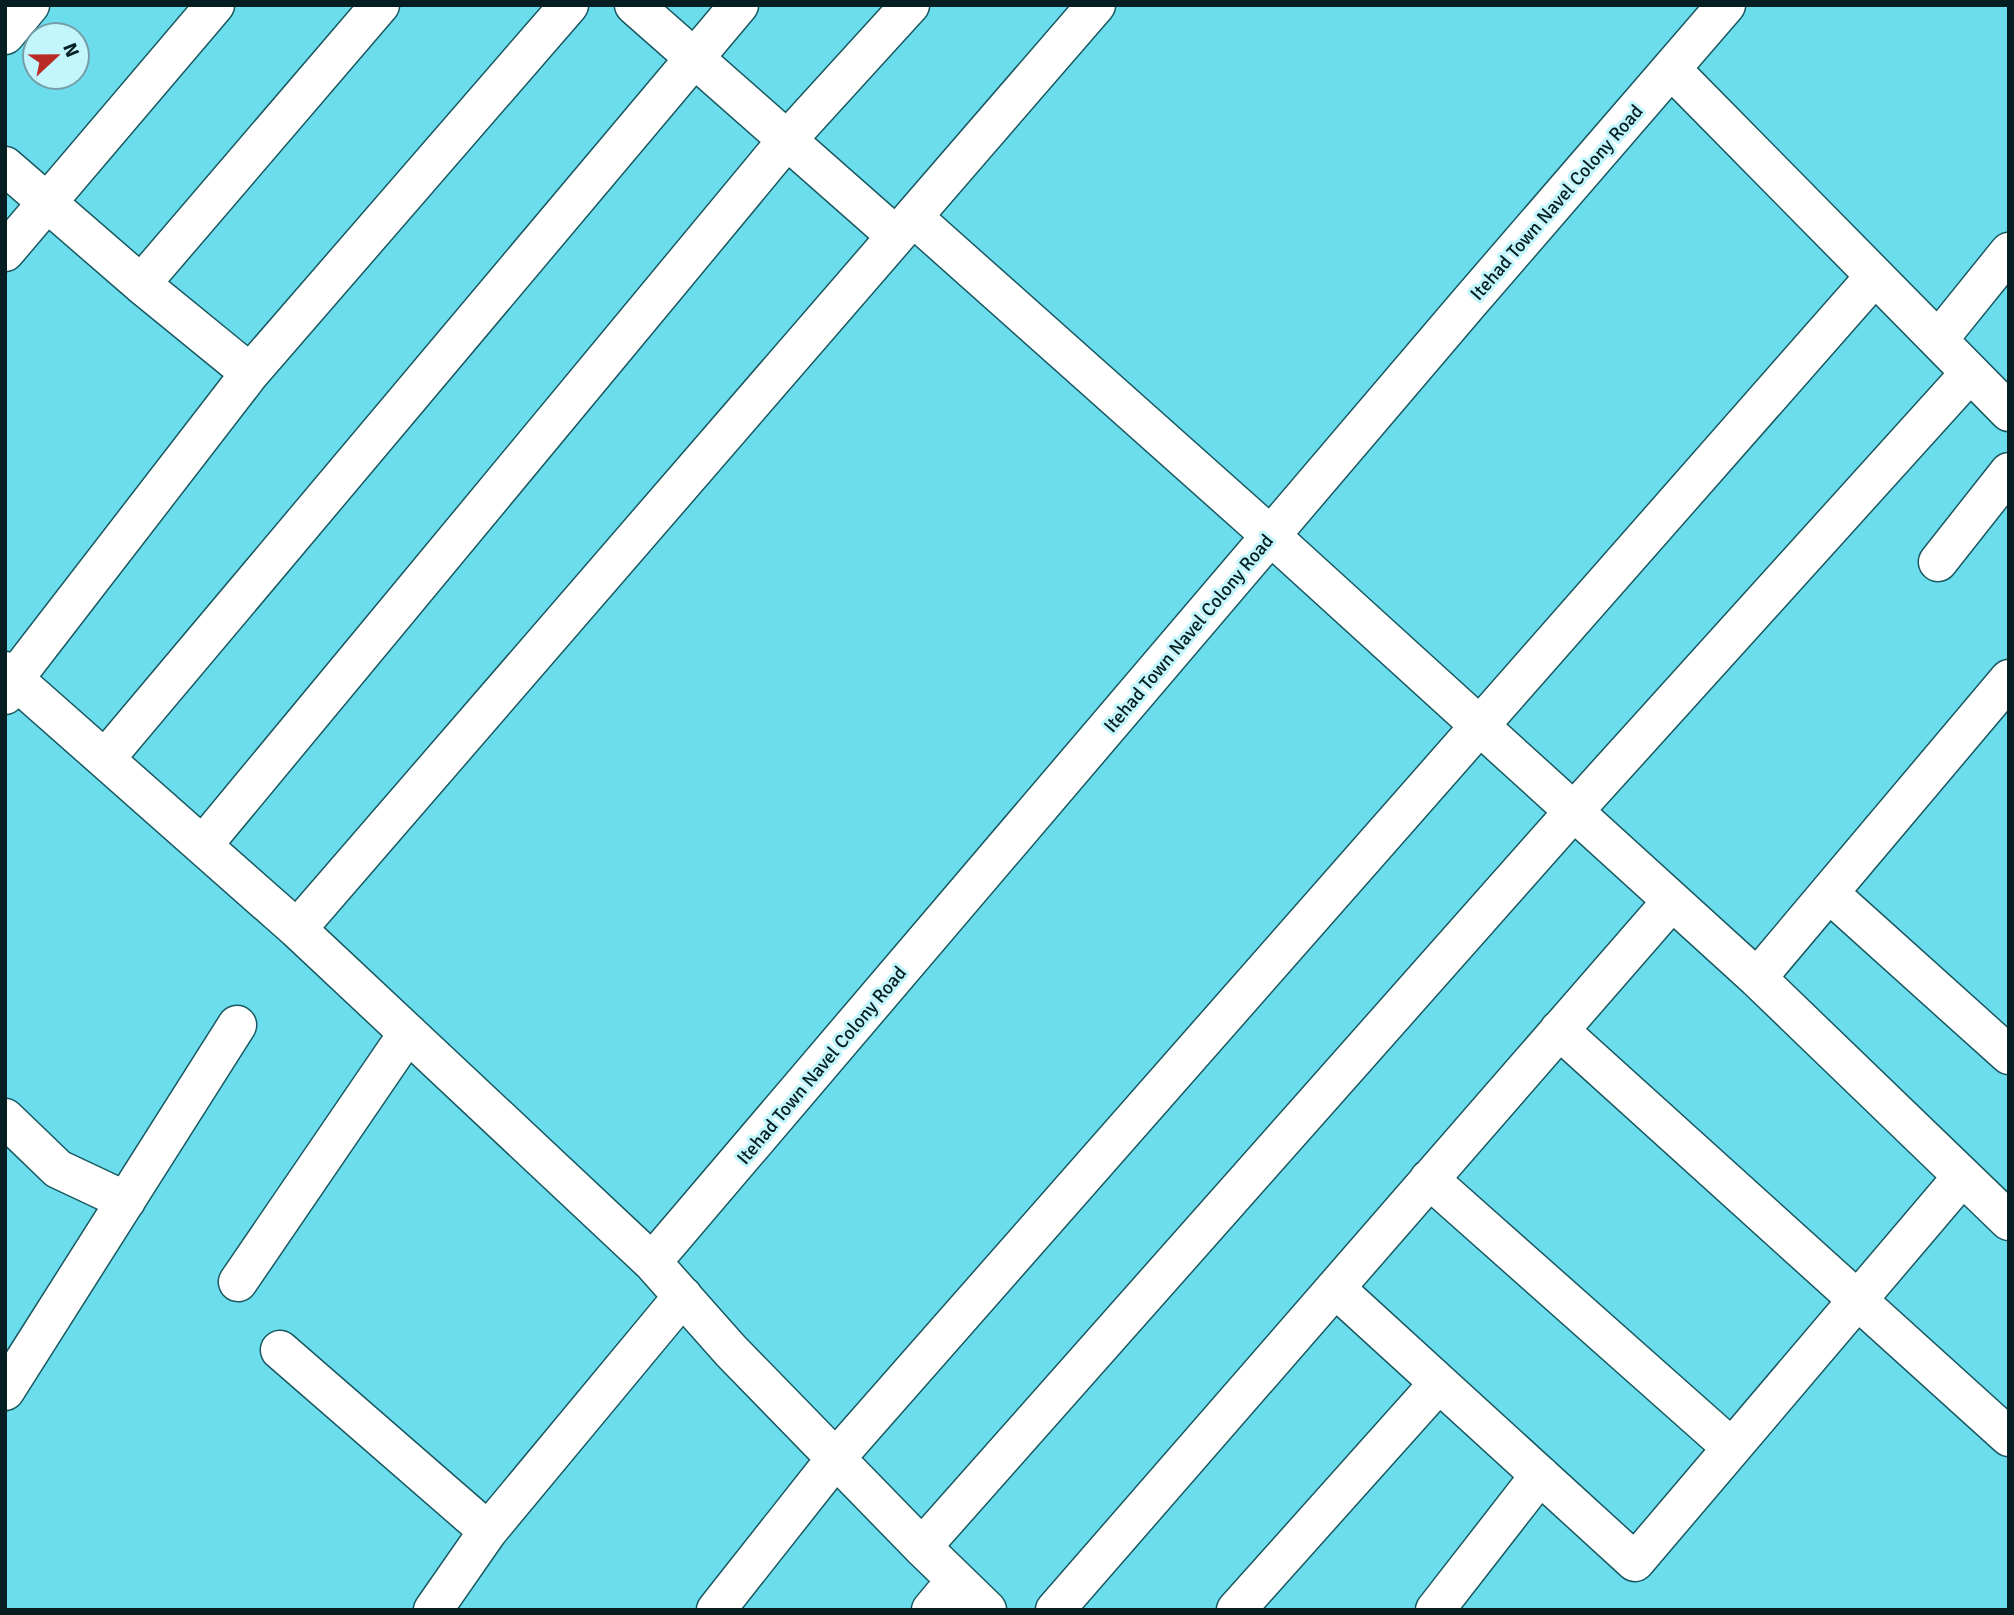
<svg xmlns="http://www.w3.org/2000/svg" width="2014" height="1615" font-family="Signika,sans-serif">
  <rect width="100%" height="100%" fill="#6cdded"/>
  <g fill="none" stroke-linecap="round" stroke-linejoin="round">
    <defs>
      <path id="minor" d="M634,5L896,236
        M5,35L30,5
        M1671,69L2009,412
        M5,166L141,284L250,373
        M913,217L1271,536L1757,978L2009,1221
        M5,252L215,5
        M141,284L380,5
        M1938,340L2009,252
        M1938,562L2009,472
        M5,671L297,929L652,1262L731,1351L922,1547L987,1610
        M5,695L14,679L250,373L569,5
        M105,759L739,5
        M203,845L787,140L910,5
        M1829,893L2009,1055
        M297,929L1096,5
        M1757,978L2009,679
        M1559,1030L2009,1437
        M5,1118L58,1169L126,1201
        M1429,1179L1732,1448
        M652,1262L1467,305L1726,5
        M238,1282L408,1033
        M1335,1288L1635,1562L1962,1177
        M280,1350L488,1531
        M5,1391L237,1025
        M922,1547L1574,811L1970,373
        M433,1610L488,1531L683,1296
        M716,1610L836,1458L1875,276
        M931,1610L956,1580
        M1055,1610L1672,901
        M1236,1610L1439,1383
        M1435,1610L1540,1475"/>
    </defs>
    <use href="#minor" stroke="#195860" stroke-width="41"/>
    <use href="#minor" stroke="#fff" stroke-width="38"/>
  </g>
  <g text-anchor="middle" stroke-width="6" stroke-linejoin="round" paint-order="stroke">
    <g font-size="19" fill="#051e22" stroke="#c2f5fc">
      <text transform="translate(1556 202) rotate(-49)" y="7">Itehad Town Navel Colony Road</text>
      <text transform="translate(1188 633) rotate(-50)" y="7">Itehad Town Navel Colony Road</text>
      <text transform="translate(821 1065) rotate(-50)" y="7">Itehad Town Navel Colony Road</text>
    </g>
  </g>
  <rect width="2014" height="1615" fill="none" stroke="#051e22" stroke-width="14"/>
  <g transform="translate(56 56) rotate(68)"><circle r="33" fill="#c2f5fc" stroke="#769fa5" stroke-width="2"/>
  <path d="M0-5L12 26L0 18L-12 26Z" fill="#ba2b26"/>
  <text y="-10" font-size="19" font-weight="bold" text-anchor="middle" fill="#051e22">N</text>
  </g>
</svg>
